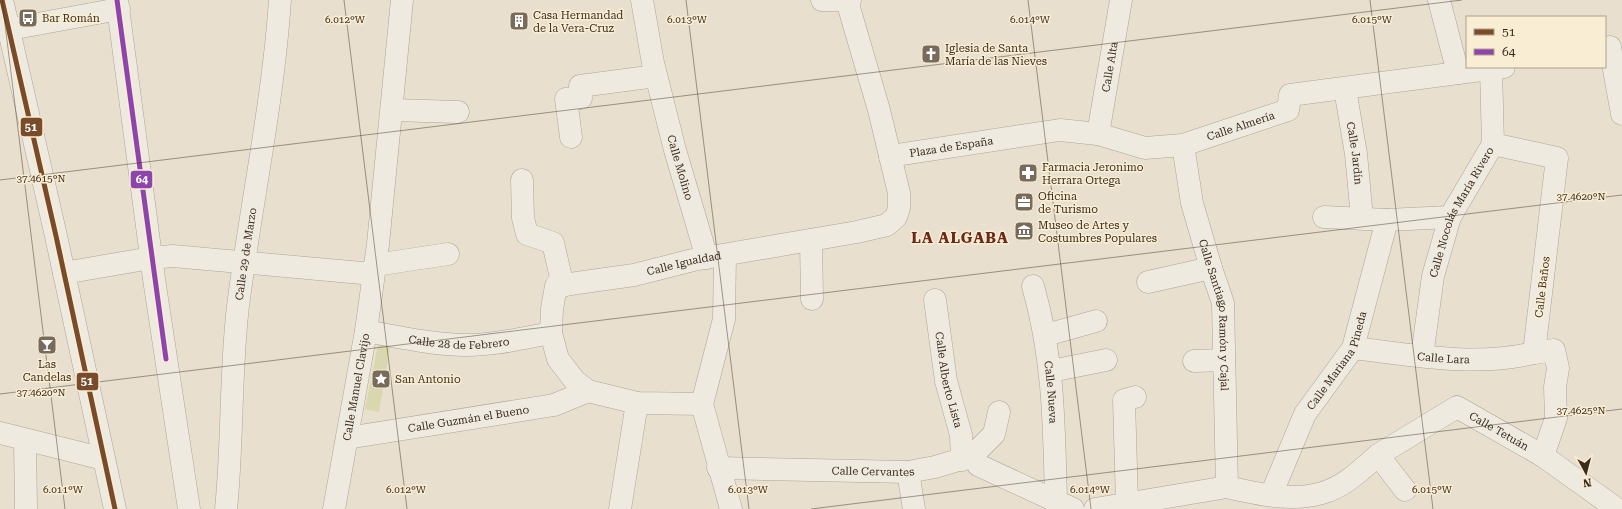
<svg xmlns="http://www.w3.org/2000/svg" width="1622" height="509" font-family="'Roboto Serif',serif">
  <rect width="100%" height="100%" fill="#e8dfce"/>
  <path fill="#d8d7af" d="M378,345L390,346L379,412L365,409Z"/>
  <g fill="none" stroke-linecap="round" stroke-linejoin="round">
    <defs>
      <g id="minor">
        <path d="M2,0L56,236L115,509"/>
        <path d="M117,0L154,279L189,509"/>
        <path id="s1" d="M642,0L653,63L675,150L707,258"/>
        <path d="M822,0H850"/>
        <path d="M1439,0L1458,73"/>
        <path d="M21,27L119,9"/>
        <path d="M1610,47L1622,114"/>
        <path id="s2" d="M1345,89L1356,154L1362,218"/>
        <path d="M392,110L458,112"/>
        <path id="s3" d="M1098,134L1121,0"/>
        <path d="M571,137L566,99L581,98L580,86L656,76"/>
        <path d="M1493,144L1557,158L1534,353L1554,350L1558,368L1555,387L1556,418L1543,456"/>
        <path id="s4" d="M1183,145L1192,203L1211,268L1223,303L1227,487"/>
        <path id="s5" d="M890,156L1060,130L1098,134L1145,148L1183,145L1288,110L1290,95L1504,67"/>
        <path d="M522,180L523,218L527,234L553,243L563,286"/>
        <path d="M1324,217L1387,220L1450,217"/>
        <path d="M811,240L812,299"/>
        <path d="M725,255L724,319L702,404L731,509"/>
        <path d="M375,265L448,254"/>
        <path d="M64,273L151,258L173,256L373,274"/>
        <path d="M1148,282L1211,268"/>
        <path id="s6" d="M1033,286C1054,360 1054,425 1056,501"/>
        <path id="s7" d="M935,300L946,381L961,435L962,460"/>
        <path id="s8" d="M366,331C398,337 431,344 463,345C491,346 523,338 551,333"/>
        <path d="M1046,335L1096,321"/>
        <path id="s9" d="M1353,348C1414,355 1474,367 1534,353"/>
        <path id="s10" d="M1422,356L1433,276L1450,217L1493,144L1491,69"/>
        <path d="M1194,361L1224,360"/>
        <path d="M1051,371L1106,360"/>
        <path id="s11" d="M702,404L637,403L588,391L575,381L558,359L551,333L552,309L556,286L634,275L693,260L857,232L887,225L896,217L899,208V193L879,110L847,1"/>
        <path d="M0,433L104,459"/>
        <path id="s12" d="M347,438L554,405L588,391"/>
        <path d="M25,440L26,509"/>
        <path d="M978,465L1073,509"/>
        <path id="s13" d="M718,468L908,472L935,467L972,456L994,434L999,412"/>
        <path d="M908,472L914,509"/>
        <path id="s14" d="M1405,490L1378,455L1457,407L1543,456L1617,509"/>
        <path id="s15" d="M1271,495L1305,414L1353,348L1387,220"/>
        <path d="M1127,503L1124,400L1135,397"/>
        <path id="s16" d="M226,509C233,442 230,373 238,306C251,204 273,103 280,0"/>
        <path id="s17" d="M334,509L366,331L378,244L402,0"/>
        <path d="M620,509L637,403"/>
        <path d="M1095,509L1227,487C1257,494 1292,502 1322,493C1344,487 1361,470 1378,455"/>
      </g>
    </defs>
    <use href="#minor" stroke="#ada497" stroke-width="23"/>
    <use href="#minor" stroke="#efeae0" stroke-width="22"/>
    <defs>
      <path id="bus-1" d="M2,0L56,236L115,509"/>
      <path id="bus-2" d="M117,0L166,359"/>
    </defs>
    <use href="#bus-1" stroke="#f9edd3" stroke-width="8"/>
    <use href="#bus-2" stroke="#f9edd3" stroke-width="8"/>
    <use href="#bus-1" stroke="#7a4b2a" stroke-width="5"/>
    <use href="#bus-2" stroke="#8e44ad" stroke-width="5"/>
  </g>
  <path fill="none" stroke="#3c2c1d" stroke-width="1" stroke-opacity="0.45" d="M2,0L65,509M344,0L407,509M686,0L749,509M1028,0L1091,509M1370,0L1433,509M0,180L1462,0M0,394L1622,195M811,509L1622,409"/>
  <defs>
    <symbol id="bus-square" viewBox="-11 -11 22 22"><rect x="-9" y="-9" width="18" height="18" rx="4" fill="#786b5b" stroke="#f9edd3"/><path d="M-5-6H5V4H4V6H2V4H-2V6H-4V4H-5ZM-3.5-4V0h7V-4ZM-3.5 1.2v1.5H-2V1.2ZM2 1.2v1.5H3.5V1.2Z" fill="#fff"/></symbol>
    <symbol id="building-square" viewBox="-11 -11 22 22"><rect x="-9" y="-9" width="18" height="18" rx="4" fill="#786b5b" stroke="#f9edd3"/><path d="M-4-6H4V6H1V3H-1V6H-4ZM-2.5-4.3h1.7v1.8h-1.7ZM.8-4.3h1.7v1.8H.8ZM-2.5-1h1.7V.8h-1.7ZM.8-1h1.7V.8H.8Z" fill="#fff"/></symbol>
    <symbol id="church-square" viewBox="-11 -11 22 22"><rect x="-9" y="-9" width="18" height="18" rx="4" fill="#786b5b" stroke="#f9edd3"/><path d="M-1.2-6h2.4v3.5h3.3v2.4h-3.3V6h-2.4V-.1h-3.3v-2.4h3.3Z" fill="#fff"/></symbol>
    <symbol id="pharmacy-square" viewBox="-11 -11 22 22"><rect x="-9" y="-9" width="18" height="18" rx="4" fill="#786b5b" stroke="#f9edd3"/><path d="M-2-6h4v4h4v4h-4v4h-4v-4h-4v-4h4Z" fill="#fff"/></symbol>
    <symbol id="office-square" viewBox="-11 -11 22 22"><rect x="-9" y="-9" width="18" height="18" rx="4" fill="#786b5b" stroke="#f9edd3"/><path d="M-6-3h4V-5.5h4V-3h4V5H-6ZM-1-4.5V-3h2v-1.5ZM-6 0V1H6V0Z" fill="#fff"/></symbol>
    <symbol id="museum-square" viewBox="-11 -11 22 22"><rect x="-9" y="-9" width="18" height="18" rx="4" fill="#786b5b" stroke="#f9edd3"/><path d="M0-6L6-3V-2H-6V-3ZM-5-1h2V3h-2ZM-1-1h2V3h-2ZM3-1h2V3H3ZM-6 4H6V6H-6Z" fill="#fff"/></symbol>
    <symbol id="bar-square" viewBox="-11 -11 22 22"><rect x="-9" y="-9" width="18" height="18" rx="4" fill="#786b5b" stroke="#f9edd3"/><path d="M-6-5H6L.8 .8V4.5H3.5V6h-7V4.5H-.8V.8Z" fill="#fff"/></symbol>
    <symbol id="sight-square" viewBox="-11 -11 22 22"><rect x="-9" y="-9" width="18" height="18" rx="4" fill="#786b5b" stroke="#f9edd3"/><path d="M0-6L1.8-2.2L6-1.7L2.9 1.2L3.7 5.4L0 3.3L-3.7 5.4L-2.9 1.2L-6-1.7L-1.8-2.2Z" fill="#fff"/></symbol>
  </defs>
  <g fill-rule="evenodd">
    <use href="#bus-square" x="17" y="7" width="22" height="22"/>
    <use href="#building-square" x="508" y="10" width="22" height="22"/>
    <use href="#church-square" x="920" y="43" width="22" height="22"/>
    <use href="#pharmacy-square" x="1017" y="162" width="22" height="22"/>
    <use href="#office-square" x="1013" y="191" width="22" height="22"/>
    <use href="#museum-square" x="1013" y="220" width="22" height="22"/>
    <use href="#bar-square" x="36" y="334" width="22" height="22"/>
    <use href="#sight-square" x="370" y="368" width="22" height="22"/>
  </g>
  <g text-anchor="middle" stroke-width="3" stroke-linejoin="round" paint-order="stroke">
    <g font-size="11" fill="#3c2c1d" stroke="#f9edd3" text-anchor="start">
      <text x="533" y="19">Casa Hermandad<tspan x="533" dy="13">de la Vera-Cruz</tspan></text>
      <text x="42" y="22">Bar Román</text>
      <text x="945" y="52">Iglesia de Santa<tspan x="945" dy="13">María de las Nieves</tspan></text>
      <text x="1042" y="171">Farmacia Jeronimo<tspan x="1042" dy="13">Herrara Ortega</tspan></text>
      <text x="1038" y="200">Oficina<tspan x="1038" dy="13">de Turismo</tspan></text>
      <text x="1038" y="229">Museo de Artes y<tspan x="1038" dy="13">Costumbres Populares</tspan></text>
      <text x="47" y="368" text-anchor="middle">Las<tspan x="47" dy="13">Candelas</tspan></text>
      <text x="395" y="383">San Antonio</text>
    </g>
    <g font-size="11" fill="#3c2c1d" stroke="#f9edd3">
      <text dy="4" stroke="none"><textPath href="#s3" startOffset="68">Calle Alta</textPath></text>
      <text dy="4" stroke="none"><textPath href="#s5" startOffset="358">Calle Almería</textPath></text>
      <text dy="4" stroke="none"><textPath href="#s5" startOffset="62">Plaza de España</textPath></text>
      <text dy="4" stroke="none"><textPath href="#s2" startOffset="65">Calle Jardín</textPath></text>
      <text dy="4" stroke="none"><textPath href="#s1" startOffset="172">Calle Molino</textPath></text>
      <text dy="4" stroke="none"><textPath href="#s10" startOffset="151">Calle Nocolás María Rivero</textPath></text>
      <text dy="4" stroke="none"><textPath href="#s16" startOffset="256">Calle 29 de Marzo</textPath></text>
      <text dy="4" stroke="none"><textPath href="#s11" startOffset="364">Calle Igualdad</textPath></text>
      <text transform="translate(1542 287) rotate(-83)" y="4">Calle Baños</text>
      <text dy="4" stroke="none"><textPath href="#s4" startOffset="174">Calle Santiago Ramón y Cajal</textPath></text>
      <text dy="4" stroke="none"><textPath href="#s8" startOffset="94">Calle 28 de Febrero</textPath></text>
      <text dy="4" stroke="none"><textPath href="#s9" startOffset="91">Calle Lara</textPath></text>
      <text dy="4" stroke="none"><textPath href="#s15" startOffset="151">Calle Mariana Pineda</textPath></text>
      <text dy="4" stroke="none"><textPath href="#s7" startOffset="81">Calle Alberto Lista</textPath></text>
      <text dy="4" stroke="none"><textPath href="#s17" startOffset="124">Calle Manuel Clavijo</textPath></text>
      <text dy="4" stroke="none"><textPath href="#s6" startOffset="108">Calle Nueva</textPath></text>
      <text dy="4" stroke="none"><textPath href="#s12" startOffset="123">Calle Guzmán el Bueno</textPath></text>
      <text dy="4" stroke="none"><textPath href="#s14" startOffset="185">Calle Tetuán</textPath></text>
      <text dy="4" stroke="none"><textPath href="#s13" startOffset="155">Calle Cervantes</textPath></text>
    </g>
    <g font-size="15" font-weight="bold" letter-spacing="1" fill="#6d2818" stroke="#f9edd3">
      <text x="960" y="243">LA ALGABA</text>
    </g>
  </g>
  <g font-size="10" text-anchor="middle" fill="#3c2c1d" stroke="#f9edd3" stroke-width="3" stroke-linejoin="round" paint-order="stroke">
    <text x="687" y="23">6.013°W</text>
    <text x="1372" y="23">6.015°W</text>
    <text x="345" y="23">6.012°W</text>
    <text x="1030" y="23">6.014°W</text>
    <text x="41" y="182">37.4615°N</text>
    <text x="1581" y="200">37.4620°N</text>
    <text x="41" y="396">37.4620°N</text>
    <text x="1581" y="414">37.4625°N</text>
    <text x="63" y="493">6.011°W</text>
    <text x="406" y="493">6.012°W</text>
    <text x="748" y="493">6.013°W</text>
    <text x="1090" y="493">6.014°W</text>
    <text x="1432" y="493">6.015°W</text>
  </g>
  <g stroke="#f9edd3" stroke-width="1.5">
    <rect x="20" y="117" width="23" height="20" rx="4" fill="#7a4b2a"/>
    <rect x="130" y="170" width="23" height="19" rx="4" fill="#8e44ad"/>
    <rect x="76" y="372" width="23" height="19" rx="4" fill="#7a4b2a"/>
  </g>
  <g font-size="11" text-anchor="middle" font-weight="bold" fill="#fff">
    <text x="31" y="131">51</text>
    <text x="142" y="183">64</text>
    <text x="87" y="385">51</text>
  </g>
  <rect x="1466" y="16" width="140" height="52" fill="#f9edd3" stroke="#ada08a"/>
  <rect x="1474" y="29" width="20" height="6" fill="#7a4b2a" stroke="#ada08a"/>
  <text x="1502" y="36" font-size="12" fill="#3c2c1d">51</text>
  <rect x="1474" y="49" width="20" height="6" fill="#8e44ad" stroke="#ada08a"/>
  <text x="1502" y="56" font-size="12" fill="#3c2c1d">64</text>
  <g transform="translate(1586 473) rotate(173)" stroke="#f9edd3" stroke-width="3" paint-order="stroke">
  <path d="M0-3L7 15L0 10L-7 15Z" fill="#3c2c1d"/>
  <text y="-6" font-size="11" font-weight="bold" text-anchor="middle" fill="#3c2c1d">N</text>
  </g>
</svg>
